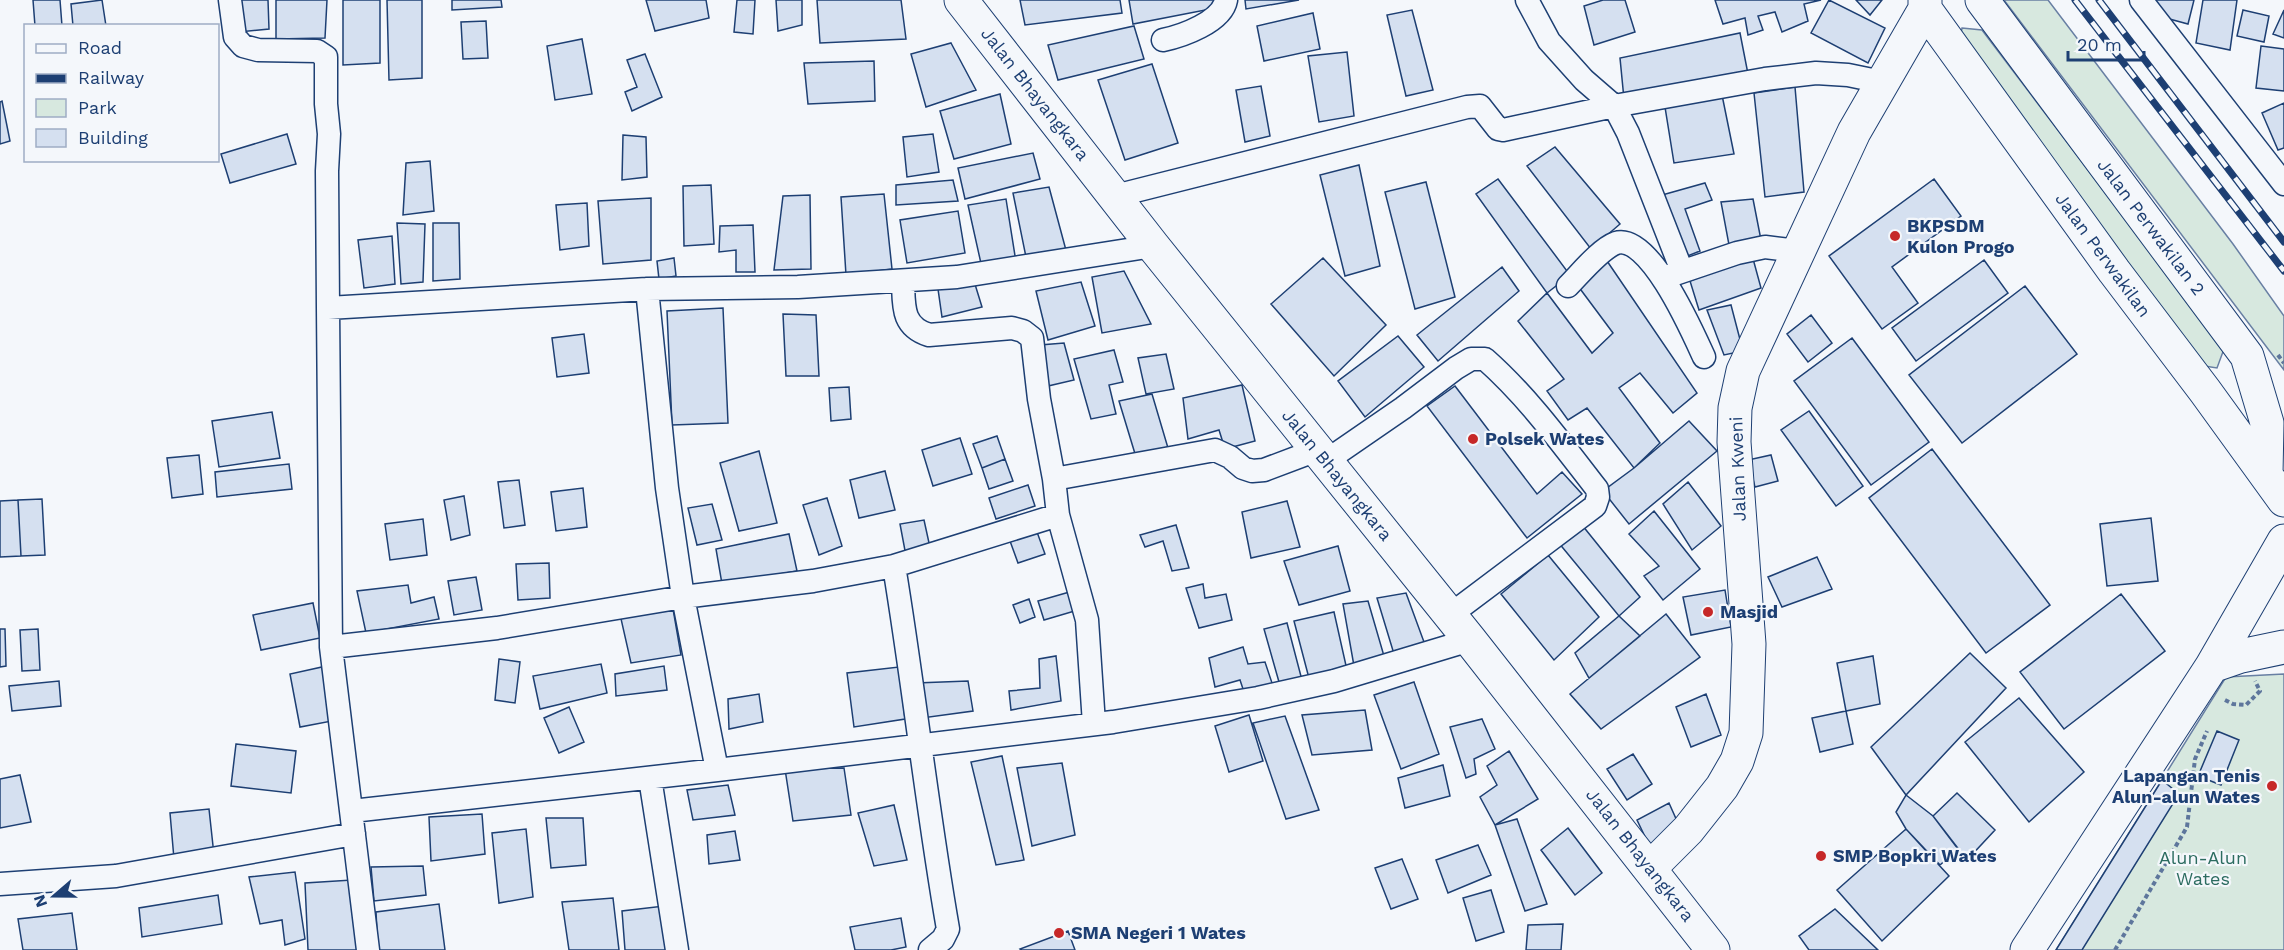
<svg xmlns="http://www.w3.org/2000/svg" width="2284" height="950" font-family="'Work Sans',sans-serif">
  <rect width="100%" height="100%" fill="#f4f7fb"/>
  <path fill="#d7e8df" stroke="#687fa3" stroke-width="1.5" d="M2004,0H2048L2233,244L2284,316V370Z
    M1962,28L1982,30L2224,349L2217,368L2198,365L1959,45Z
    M2284,674V950H2056L2226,677Z"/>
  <path fill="#d5e0f0" stroke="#1d3f73" stroke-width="1.5" d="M33,0H60L62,26H35Z
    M102,0L106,26H73L71,4Z
    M237,0H268L269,29L239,32Z
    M276,0H327L325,38L276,39Z
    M343,0H380V63L343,65Z
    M387,0H422V78L389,80Z
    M452,0H501L502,7L452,10Z
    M646,0H706L709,18L655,31Z
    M737,0H755L753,34L734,32Z
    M776,0H802V25L778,31Z
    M817,0H901L906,39L820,43Z
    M1020,0H1120L1122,13L1025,25Z
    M1129,0H1219L1221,7L1133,24Z
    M1245,0H1299L1246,9Z
    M1603,0H1625L1635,32L1594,45L1584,6Z
    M1715,0H1821L1804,4L1808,21L1782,32L1775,12L1758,16L1763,30L1748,35L1745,18L1723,24Z
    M1829,0L1885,28L1868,63L1811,33Z
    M1856,0H1882L1870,15Z
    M2155,0H2194L2188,24L2151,14Z
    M2203,0H2237L2230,50L2196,43Z
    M1412,10L1433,90L1406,96L1387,15Z
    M2243,10L2269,16L2264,42L2237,36Z
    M2284,10V38L2273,34Z
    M1313,13L1320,49L1264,61L1257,26Z
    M486,21L488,58L463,59L461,22Z
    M1134,26L1144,59L1058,80L1048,45Z
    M1740,33L1748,74L1624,99L1620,58Z
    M582,39L592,94L555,100L547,46Z
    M951,43L976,90L926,107L911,54Z
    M2261,46L2284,49V91L2256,88Z
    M1347,52L1354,116L1319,122L1308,56Z
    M645,54L662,97L632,111L625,92L637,87L627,60Z
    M874,61L875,101L808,104L804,63Z
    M1152,64L1178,143L1125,160L1098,80Z
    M1261,86L1270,136L1245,142L1236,90Z
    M1795,87L1804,192L1765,197L1754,93Z
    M1000,94L1011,144L954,159L940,111Z
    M1722,95L1734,154L1674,163L1665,107Z
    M2,101L10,141L0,144V102Z
    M2284,103V148L2278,150L2262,113Z
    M287,134L296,164L230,183L221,154Z
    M933,134L939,172L907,177L903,137Z
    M623,135L646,137L647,177L622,180Z
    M1555,147L1620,224L1591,249L1527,166Z
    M1033,153L1040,179L965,199L958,168Z
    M430,161L434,211L403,215L406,163Z
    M1359,165L1380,266L1345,276L1320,175Z
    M1498,179L1570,275L1547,293L1476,194Z
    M1934,179L1961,216L1892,267L1918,303L1882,329L1829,256Z
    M953,180L958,201L896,205V185Z
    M1426,182L1455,297L1415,309L1385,192Z
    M1705,183L1712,200L1685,209L1700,251L1680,259L1655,197Z
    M711,185L714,244L684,246L683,186Z
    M1049,187L1067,254L1027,262L1013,193Z
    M884,194L892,269L846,275L841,197Z
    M810,195L811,269L774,270L783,196Z
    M651,198V260L603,264L598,201Z
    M1006,199L1016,262L982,268L968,205Z
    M1753,199L1761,240L1729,245L1721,202Z
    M587,203L589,246L560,250L556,205Z
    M958,211L965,253L907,263L900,220Z
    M397,223L425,224L423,282L401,284Z
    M433,223H459L460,279L433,281Z
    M753,225L755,272H736V250L719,252L720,226Z
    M392,236L395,284L364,288L358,240Z
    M1752,255L1761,288L1699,310L1690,281Z
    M674,258L676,276L659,279L657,261Z
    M1323,258L1386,325L1334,376L1271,304Z
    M1605,258L1697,393L1673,413L1640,373L1619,388L1660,443L1634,468L1587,408L1568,420L1547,391L1564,379L1518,321L1547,293L1592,353L1613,333L1578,286Z
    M1984,260L2008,293L1916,361L1892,328Z
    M1502,267L1519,291L1438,361L1417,335Z
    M1124,271L1151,324L1102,333L1092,277Z
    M974,281L982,307L942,317L938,289Z
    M1081,282L1095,326L1048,340L1036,291Z
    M2025,286L2077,354L1962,443L1909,375Z
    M1731,305L1743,351L1724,355L1707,310Z
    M723,308L728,423L672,425L667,311Z
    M783,314L816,315L819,376H786Z
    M1811,315L1832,343L1808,362L1787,334Z
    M584,334L589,373L557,377L552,338Z
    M1398,336L1424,367L1365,417L1338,381Z
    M1852,338L1929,442L1871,485L1794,381Z
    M1064,343L1074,380L1048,386L1040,345Z
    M1114,350L1123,382L1109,385L1116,414L1091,419L1074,359Z
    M1166,354L1174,389L1146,394L1138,358Z
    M1242,385L1255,441L1225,449L1219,430L1188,439L1183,398Z
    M1455,386L1537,494L1562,472L1582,494L1527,538L1427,406Z
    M849,387L851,419L831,421L829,388Z
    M1152,394L1168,448L1136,457L1119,401Z
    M1809,411L1863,486L1836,506L1781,430Z
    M272,412L280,458L219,467L212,421Z
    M1689,421L1717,451L1629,524L1603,491L1634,468Z
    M997,436L1005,459L982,468L973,444Z
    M960,438L972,474L933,486L922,450Z
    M1932,449L2050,605L1986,653L1869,498Z
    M759,451L777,523L739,531L720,463Z
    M199,455L203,494L172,498L167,458Z
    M1771,455L1778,481L1755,487L1748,460Z
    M1005,459L1013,481L989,489L982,468Z
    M289,464L292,489L217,497L215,472Z
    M885,471L895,510L859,518L850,480Z
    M519,480L525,525L504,528L498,482Z
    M1688,482L1721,526L1692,550L1663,504Z
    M1028,485L1035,506L996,519L989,498Z
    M583,488L587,527L556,531L551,492Z
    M464,496L470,535L451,540L444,500Z
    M827,498L842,546L819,555L803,505Z
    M42,499L45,555L21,556L18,500Z
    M18,500L21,556L0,557V501Z
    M1287,501L1300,547L1251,558L1242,512Z
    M712,504L722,540L697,545L688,508Z
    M1654,511L1700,569L1663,600L1644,576L1659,566L1629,534Z
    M2151,518L2158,581L2107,586L2100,524Z
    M423,519L427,555L390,560L385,524Z
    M924,520L931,552L906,556L900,524Z
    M1578,520L1640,597L1619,616L1558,542Z
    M1176,525L1189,568L1172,571L1163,541L1145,547L1140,535Z
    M1037,532L1045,554L1018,563L1010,541Z
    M789,534L797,571L722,584L716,549Z
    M1338,546L1350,591L1299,605L1284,561Z
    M1548,555L1599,617L1554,660L1501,594Z
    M1817,557L1832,589L1782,607L1768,577Z
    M549,563L550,598L518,600L516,564Z
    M476,577L482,610L454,615L448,581Z
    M1203,584L1205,598L1226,594L1232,620L1199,628L1186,588Z
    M408,585L411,603L434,597L439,619L366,633L357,591Z
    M1725,590L1731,627L1691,635L1683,597Z
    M1073,591L1078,610L1044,620L1038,601Z
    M1406,593L1424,642L1394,654L1377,598Z
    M2121,594L2165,651L2064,729L2020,672Z
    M1029,599L1035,617L1020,623L1013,605Z
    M1368,601L1384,656L1354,666L1343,604Z
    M313,603L320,638L261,650L253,615Z
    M672,603L681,655L631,663L619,610Z
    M1334,612L1347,670L1310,682L1294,621Z
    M1666,614L1700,657L1601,729L1570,694Z
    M1619,616L1640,636L1589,678L1575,653Z
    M1287,623L1303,684L1281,689L1264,629Z
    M0,629H5L6,666L0,667Z
    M38,629L40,670L22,671L20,630Z
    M1243,647L1248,664L1265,662L1274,689L1245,695L1240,680L1215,687L1209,658Z
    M1970,653L2006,688L1906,795L1871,747Z
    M1056,656L1061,701L1011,710L1009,691L1040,688L1039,659Z
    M1873,656L1880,704L1846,711L1837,663Z
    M499,659L520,662L515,703L495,700Z
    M601,664L607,693L540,709L533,676Z
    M664,666L667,690L616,696L615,674Z
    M322,667L332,721L300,727L290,674Z
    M899,667L905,719L854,727L847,673Z
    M59,681L61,706L12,711L9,686Z
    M968,681L973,711L922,718L916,683Z
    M1414,682L1439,754L1401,769L1374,695Z
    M759,694L763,722L729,729L728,699Z
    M1706,694L1721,735L1691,747L1676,707Z
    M2019,698L2084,772L2029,822L1965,742Z
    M569,707L584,742L559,753L544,718Z
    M1365,710L1372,750L1312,755L1302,715Z
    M1846,711L1853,744L1820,752L1812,718Z
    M1249,715L1263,761L1229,772L1215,726Z
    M1285,716L1319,810L1286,819L1253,723Z
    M1482,719L1495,749L1474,759L1476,774L1466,778L1450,727Z
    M2217,731L2239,740L2221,785L2198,776Z
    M236,744L296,751L291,793L231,786Z
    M1509,751L1538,799L1495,825L1480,797L1497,785L1487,766Z
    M1633,754L1652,784L1627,800L1607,769Z
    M1002,756L1024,860L996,865L971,762Z
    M1062,763L1075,835L1032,846L1017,768Z
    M1443,765L1450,796L1405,808L1398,778Z
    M844,768L851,815L793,821L785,769Z
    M20,775L31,822L0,828V779Z
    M2162,780L2179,794L2082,950H2056Z
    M728,785L735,815L693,820L687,790Z
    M1957,793L1995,830L1967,860L1933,816Z
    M1906,795L1933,816L1958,849L1940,865L1906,829L1896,812Z
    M1669,803L1681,830L1649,845L1637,820Z
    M894,805L907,860L874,866L858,813Z
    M209,809L214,855L174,859L170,813Z
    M482,814L485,854L431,861L429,817Z
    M546,818H583L586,865L551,868Z
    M1517,819L1547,904L1525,911L1495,825Z
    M1568,828L1602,873L1575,895L1541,850Z
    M526,829L533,897L499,903L492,833Z
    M1906,829L1949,876L1882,941L1837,890Z
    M735,831L740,860L709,864L707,835Z
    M1478,845L1491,875L1448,893L1436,860Z
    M1402,859L1418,899L1391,909L1375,868Z
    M423,866L426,895L374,901L371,867Z
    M295,872L305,939L285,945L282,920L260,924L249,877Z
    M352,880L357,950H308L305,883Z
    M1491,890L1504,932L1476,941L1463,898Z
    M218,895L222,924L142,937L139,908Z
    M613,898L619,950H569L562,902Z
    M439,904L445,950H378L376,912Z
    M664,906L670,950H625L622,911Z
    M1835,909L1878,950H1809L1799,936Z
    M72,913L77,950H23L18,919Z
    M901,918L906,947L891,950H855L850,927Z
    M1563,924L1561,950H1526L1528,925Z
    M1068,931L1075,950H1021L1020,949Z"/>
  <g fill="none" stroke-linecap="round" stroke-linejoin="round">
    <defs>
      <path id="street" d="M230,0L235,37L243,46L258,50L317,51L326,57V104L329,134L327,171L328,308L331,647L368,950
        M1527,0L1549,41L1584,80L1614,106L1628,133L1682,271
        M2141,0L2284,184
        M1163,40C1182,36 1222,22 1226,0
        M1115,196L1467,107L1480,106L1498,129L1503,130L1614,106L1765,79L1816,73L1848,75L1882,82
        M1669,276L1737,253L1765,247L1798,251
        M903,281C904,305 901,326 929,335L1012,328L1023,331L1032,338L1039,399L1054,479L1058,515L1087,620L1094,724
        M1568,286C1580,274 1600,249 1616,243C1649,232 1693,333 1704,357
        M647,289L667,488L683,597L717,770
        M328,308L647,289L798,287L957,277L1153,246
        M1326,461L1403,408L1456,368L1471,359H1485C1528,397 1562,444 1597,489L1598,497L1595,506L1450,615
        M1054,479L1215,450L1230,457L1243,468L1252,471L1264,470L1317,450
        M894,566C914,687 927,809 948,929L943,939L930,950
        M331,647L497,628L683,597L813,581L894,566L1058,515
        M650,778L677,950
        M352,811L717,770L1113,722L1258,698L1334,681L1470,640
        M0,884L116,876L354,834"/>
      <path id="secondary" d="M961,0L1153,246L1470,640L1713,950
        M1982,0L2247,356L2267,423L2266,474
        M1925,9L2114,271L2205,391L2284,500
        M2212,666L2284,541
        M1650,868L1688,830L1722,787L1737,761L1746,733L1749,644L1734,442L1735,408L1743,371L1854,132L1925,9V0
        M2027,950L2212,666L2241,656L2284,647"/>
    </defs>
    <use href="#street" stroke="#1d3f73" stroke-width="25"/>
    <use href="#secondary" stroke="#1d3f73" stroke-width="35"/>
    <path stroke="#5e769c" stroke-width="4" stroke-dasharray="4.5 3" stroke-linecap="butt" d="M2278,355L2284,363
      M2225,700L2233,704L2246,705L2260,691L2255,681
      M2115,950L2187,827L2195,759L2207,731"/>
    <use href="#street" stroke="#f4f7fb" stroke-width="22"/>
    <use href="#secondary" stroke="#f4f7fb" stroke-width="33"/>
    <defs>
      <path id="rail" d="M2075,0L2284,271
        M2099,0L2284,242"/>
    </defs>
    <use href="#rail" stroke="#1d3f73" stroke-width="7"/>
    <use href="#rail" stroke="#f4f7fb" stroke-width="4.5" stroke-dasharray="14" stroke-linecap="butt"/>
  </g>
  <g fill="#c62828" stroke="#f4f7fb" stroke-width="2">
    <circle cx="1895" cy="236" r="6"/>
    <circle cx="1473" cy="439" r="6"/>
    <circle cx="1708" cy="612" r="6"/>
    <circle cx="2272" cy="786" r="6"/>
    <circle cx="1821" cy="856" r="6"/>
    <circle cx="1059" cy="933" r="6"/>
  </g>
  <g text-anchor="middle" stroke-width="4.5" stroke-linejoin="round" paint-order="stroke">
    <g font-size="18" fill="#1d3f73" stroke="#f4f7fb">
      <text transform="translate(1035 94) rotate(52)" y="6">Jalan Bhayangkara</text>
      <text transform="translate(2151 227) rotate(53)" y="6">Jalan Perwakilan 2</text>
      <text transform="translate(2103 255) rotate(54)" y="6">Jalan Perwakilan</text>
      <text transform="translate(1738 469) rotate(-92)" y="6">Jalan Kweni</text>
      <text transform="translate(1337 475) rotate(51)" y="6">Jalan Bhayangkara</text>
      <text transform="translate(1640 855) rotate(52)" y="6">Jalan Bhayangkara</text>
    </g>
    <g font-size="18" font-weight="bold" fill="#1d3f73" stroke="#f4f7fb" text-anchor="start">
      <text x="1907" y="232">BKPSDM<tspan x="1907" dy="21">Kulon Progo</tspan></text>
      <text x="1485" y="445">Polsek Wates</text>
      <text x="1720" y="618">Masjid</text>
      <text x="2260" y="782" text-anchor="end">Lapangan Tenis<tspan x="2260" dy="21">Alun-alun Wates</tspan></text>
      <text x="1833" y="862">SMP Bopkri Wates</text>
      <text x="1071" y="939">SMA Negeri 1 Wates</text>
    </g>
    <g font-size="18" fill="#2c6c60" stroke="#f4f7fb">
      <text x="2203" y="864">Alun-Alun<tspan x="2203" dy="21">Wates</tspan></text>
    </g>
  </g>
  <rect x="24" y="24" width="195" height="138" fill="#f4f7fb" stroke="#9eadc5" stroke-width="1.5"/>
  <rect x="36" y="44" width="30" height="9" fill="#f4f7fb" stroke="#9eadc5" stroke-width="1.5"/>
  <text x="78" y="54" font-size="18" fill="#1d3f73">Road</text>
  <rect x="36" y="74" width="30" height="9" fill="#1d3f73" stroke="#9eadc5" stroke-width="1.5"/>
  <text x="78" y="84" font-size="18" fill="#1d3f73">Railway</text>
  <rect x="36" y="99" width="30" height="18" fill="#d7e8df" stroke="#9eadc5" stroke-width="1.5"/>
  <text x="78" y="114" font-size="18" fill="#1d3f73">Park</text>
  <rect x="36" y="129" width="30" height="18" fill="#d5e0f0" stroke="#9eadc5" stroke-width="1.5"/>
  <text x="78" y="144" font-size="18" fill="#1d3f73">Building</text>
  <g transform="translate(54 896) rotate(250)" stroke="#f4f7fb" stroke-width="4.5" paint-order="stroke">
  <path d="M0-4.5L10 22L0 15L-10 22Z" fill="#1d3f73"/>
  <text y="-9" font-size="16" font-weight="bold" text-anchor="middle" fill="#1d3f73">N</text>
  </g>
  <path d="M2068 51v9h76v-9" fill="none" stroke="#1d3f73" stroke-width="3"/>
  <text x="2077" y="51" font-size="18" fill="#1d3f73" stroke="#f4f7fb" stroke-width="4.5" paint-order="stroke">20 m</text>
</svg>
